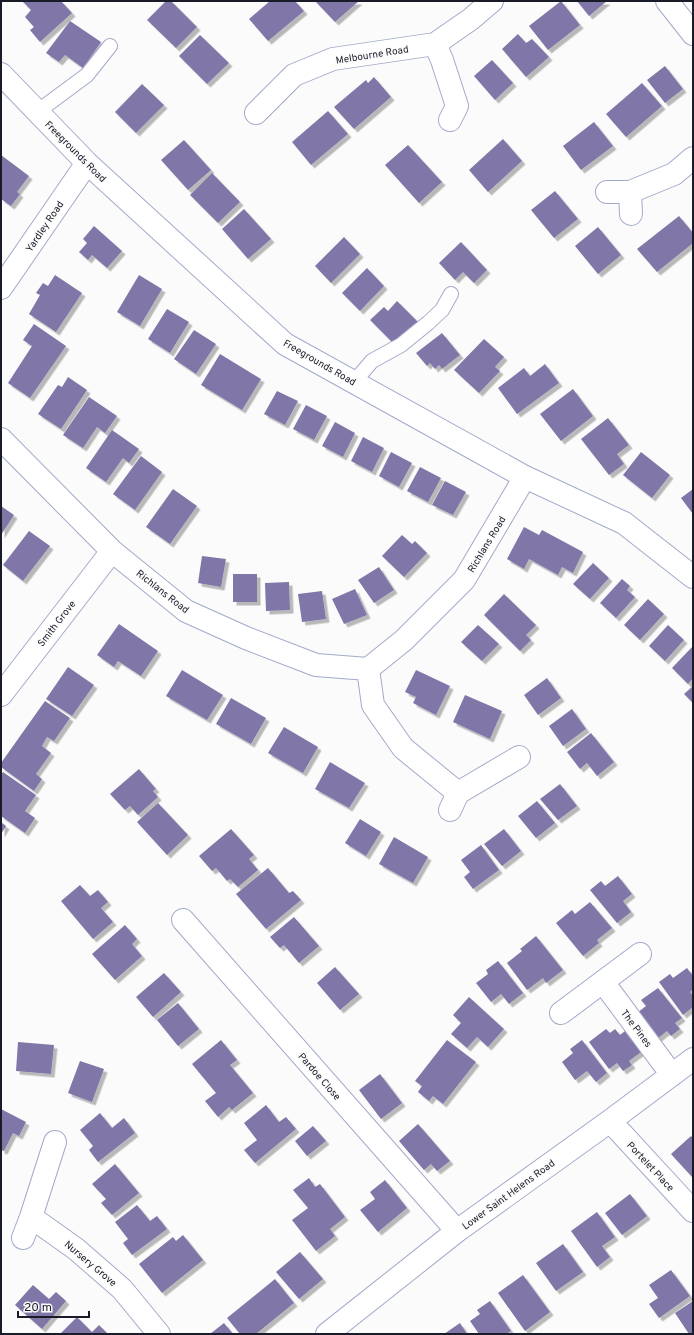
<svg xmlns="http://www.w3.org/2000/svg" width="694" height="1335" font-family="Overpass,sans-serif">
  <defs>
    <filter id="shadow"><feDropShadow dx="3.5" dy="3.5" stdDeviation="0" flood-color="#0004"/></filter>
  </defs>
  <rect width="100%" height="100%" fill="#fbfbfb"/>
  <path fill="#8076a8" filter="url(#shadow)" d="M24,1H61L72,13L40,42L30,30L34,27L25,17L31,10L23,2Z
    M166,1H171L197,27L176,48L147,20Z
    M270,1H295L304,11L268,41L249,19Z
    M315,1H359L335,22Z
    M561,1L580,25L548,50L529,26Z
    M577,1H607L589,16Z
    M70,21L101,42L83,68L65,55L59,62L46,53Z
    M518,34L526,43L532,39L549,57L526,77L502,49Z
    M200,35L229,63L207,84L179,56Z
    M492,60L513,83L495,100L474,76Z
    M665,66L683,89L665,103L647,80Z
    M374,77L391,97L354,129L334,107L366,80L368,83Z
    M642,83L662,106L626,137L606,114Z
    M142,84L164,105L136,133L115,112Z
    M328,111L348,134L311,165L292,142Z
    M594,122L613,146L581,170L563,146Z
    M503,139L522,161L488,192L469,170Z
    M184,140L211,170L188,190L161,160Z
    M408,145L442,182L419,203L385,165Z
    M1,155L29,176L17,192L20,194L11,206L1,199Z
    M212,173L240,202L218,223L190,195Z
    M555,191L578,219L554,238L531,210Z
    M244,209L271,239L248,259L222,229Z
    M679,216L693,233V243L657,272L637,249Z
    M94,226L122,251L107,268L92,255L88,260L79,252L87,243L83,239Z
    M598,227L621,255L598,274L575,246Z
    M344,237L360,254L331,283L315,266Z
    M461,242L487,270L474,283L463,272L455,280L439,263Z
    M367,268L384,286L360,311L342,293Z
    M55,275L82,293L56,332L29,314L40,295L36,293L43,283L48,286Z
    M139,275L162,289L140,326L117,312Z
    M397,301L418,322L395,345L370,320L384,307L388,311Z
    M167,309L189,322L170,353L148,339Z
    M34,324L66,346L30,398L8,383L32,346L23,340Z
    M194,330L216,344L196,374L174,359Z
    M442,333L460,355L442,369L439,365L435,369L430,363L427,366L416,353Z
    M484,339L504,357L495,367L500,371L479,393L454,370Z
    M220,354L261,379L242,410L201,385Z
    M545,364L559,383L517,414L498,388L524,368L530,376Z
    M68,377L87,390L61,429L38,414L58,385L62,387Z
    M573,389L593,416L561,441L540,414Z
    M277,391L298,401L285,425L264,414Z
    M89,397L117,416L105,433L97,427L83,448L63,435Z
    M306,405L327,416L314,440L293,429Z
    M608,418L629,445L617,454L624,464L609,475L581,439Z
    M335,422L355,433L343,457L322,446Z
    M112,430L139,449L129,463L123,458L106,482L86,468Z
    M363,437L384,448L372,472L351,461Z
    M391,452L412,463L399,487L379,476Z
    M641,452L670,475L652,498L623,475Z
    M141,456L162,472L135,510L113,494Z
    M420,467L441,478L428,502L407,491Z
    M445,481L466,492L453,515L432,505Z
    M173,489L197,506L170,544L146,527Z
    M693,489V514L681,498Z
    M1,506L14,515L1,535Z
    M524,527L539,535L542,530L583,552L573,573L562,567L558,575L529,559L524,569L507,559Z
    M29,531L50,546L23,581L3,565Z
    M402,535L412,544L415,541L427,553L404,577L382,556Z
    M202,556L226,559L221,587L198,583Z
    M593,563L609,578L590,599L573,584Z
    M379,567L394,590L374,603L358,580Z
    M233,574H257V602H233Z
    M622,579L630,586L627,590L635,597L616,618L600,603Z
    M289,582L290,610L266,611L265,583Z
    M355,589L367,615L344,624L332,599Z
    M322,591L326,619L302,622L298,594Z
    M504,594L536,625L526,635L531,640L520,651L484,615Z
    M648,599L664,614L640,640L624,625Z
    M119,624L158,651L141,676L118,661L114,667L97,655Z
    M478,625L499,644L482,661L461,642Z
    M668,625L684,640L665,661L649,646Z
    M693,646V678L688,684L672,668Z
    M68,667L94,685L72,716L46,699Z
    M182,670L223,695L207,720L166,696Z
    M416,670L450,686L436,715L413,703L416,697L405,692Z
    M547,678L561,698L538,715L524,695Z
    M693,686V703L684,694Z
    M465,695L502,711L490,739L453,722Z
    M231,698L266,718L251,744L216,724Z
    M45,701L70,718L54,741L47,737L42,746L51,753L36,774L42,779L34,791L1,767V763Z
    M572,709L586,729L563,746L549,726Z
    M284,727L318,747L303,773L268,753Z
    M591,733L614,762L597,776L587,763L580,769L567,752Z
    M330,762L365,783L349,808L315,789Z
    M139,769L156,789L153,791L158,797L138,815L130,806L125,810L110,794Z
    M3,772L36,795L25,811L35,818L25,833L1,816V775Z
    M560,784L577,806L558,820L540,799Z
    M537,801L555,823L536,838L518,816Z
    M158,803L188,835L167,855L137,822Z
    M360,819L381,832L366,856L345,843Z
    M1,822L6,826L1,834Z
    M231,829L254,855L249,859L258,870L238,887L230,879L227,881L216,868L212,871L199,856Z
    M504,829L521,851L502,866L484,844Z
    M394,837L428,857L413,883L379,864Z
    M481,845L499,870L473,889L464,877L470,872L461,860Z
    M268,868L289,893L293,891L301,900L266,929L236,894Z
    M618,876L632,894L623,901L631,912L617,923L590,890L601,881L605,886Z
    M80,885L90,896L98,890L108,902L101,908L113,922L93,939L61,901Z
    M590,902L612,928L597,940L599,943L583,956L556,923L572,910L575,914Z
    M294,917L319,946L299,963L284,945L280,948L270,937Z
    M125,925L137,939L132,944L142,956L115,980L92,954Z
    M536,936L563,970L546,983L543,978L527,990L507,963L522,951L520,949Z
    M498,961L523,993L509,1004L501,994L491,1002L476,983L488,974L486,970Z
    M335,967L359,994L340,1010L317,983Z
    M687,968L693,976V989L690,992L693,996V1007L683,1015L659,982L670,974L673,978Z
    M164,973L181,992L153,1017L136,997Z
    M658,988L682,1018L675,1023L680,1029L671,1036L667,1031L657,1039L637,1013L646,1006L641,1000Z
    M469,997L504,1029L488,1047L477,1037L467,1048L451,1034L461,1023L453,1015Z
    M178,1003L199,1029L178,1046L157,1020Z
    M606,1029L610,1033L615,1029L620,1035L625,1031L641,1052L629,1061L632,1065L623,1071L617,1063L609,1069L589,1042Z
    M221,1040L237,1060L230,1065L253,1093L232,1110L229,1107L218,1117L205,1101L216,1093L192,1064Z
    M447,1040L476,1062L443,1104L433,1096L429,1101L418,1092L422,1086L415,1081Z
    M582,1040L607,1073L596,1082L587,1071L575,1080L562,1062L573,1053L570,1049Z
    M18,1042L54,1045L51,1074L16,1071Z
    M80,1061L104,1069L92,1102L68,1093Z
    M380,1074L402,1103L381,1119L359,1090Z
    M266,1105L279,1122L286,1117L296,1129L255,1163L244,1150L257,1140L244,1123Z
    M1,1109L26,1122L19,1136L13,1133L4,1151L1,1150Z
    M100,1113L112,1128L124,1118L135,1133L98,1162L89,1150L93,1146L80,1130Z
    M418,1124L450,1161L437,1171L431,1164L424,1170L399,1141Z
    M313,1126L326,1141L307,1156L295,1141Z
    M691,1136L693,1138V1178L671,1154Z
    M115,1164L139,1193L112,1215L101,1203L106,1199L92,1184Z
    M309,1178L315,1187L320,1184L345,1217L330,1229L335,1236L316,1251L292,1220L308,1208L293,1190Z
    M385,1180L407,1208L378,1232L360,1210L375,1199L370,1192Z
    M630,1194L647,1216L622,1235L605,1213Z
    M137,1205L150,1221L157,1216L167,1229L132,1255L123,1243L128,1239L115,1222Z
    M597,1212L615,1237L602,1246L610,1257L597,1267L571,1231Z
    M183,1235L203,1260L162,1293L139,1264L173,1237L176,1241Z
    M563,1244L583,1272L556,1291L536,1263Z
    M300,1252L323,1279L299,1299L276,1272Z
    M671,1270L690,1296L659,1318L649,1304L658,1298L649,1285Z
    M523,1275L550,1312L525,1331L498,1293Z
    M275,1279L294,1303L256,1334H240L227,1318Z
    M33,1285L49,1299L56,1292L66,1301L42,1329L15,1305Z
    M490,1301L511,1331L506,1334H479L470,1321L480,1314L477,1310Z
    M693,1301V1334H689L675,1313Z
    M77,1317L92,1332L99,1325L108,1334H60Z
    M224,1323L233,1334H210Z
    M460,1323L467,1334H444Z"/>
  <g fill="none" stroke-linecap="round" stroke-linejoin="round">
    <defs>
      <path id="service" d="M37,112L87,75L110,46
        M354,382L372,361L401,345L428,323L442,310L451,294"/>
      <path id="minor" d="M667,1L693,34
        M435,44L442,60L457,106L450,120
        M1,74L87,163L285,344L525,477L624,523L693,577
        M256,113L294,75L333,59L435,44L471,19L492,1
        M607,192H630L674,174L693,158
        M630,192L631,214
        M1,288L87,163
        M1,439L112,551L186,611L246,638L316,665L368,669L404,640L464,580L525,477
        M368,669L373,705L403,748L458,793
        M1,695L112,551
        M450,810L458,793L519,757
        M183,920L457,1231
        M603,982L672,1075
        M561,1013L640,954
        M610,1121L693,1211
        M31,1217L76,1249L122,1289L159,1334
        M23,1238L31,1217L55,1142
        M327,1334L457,1231L610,1121L693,1059"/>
    </defs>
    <use href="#service" stroke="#a1aac9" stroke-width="16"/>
    <use href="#minor" stroke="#a1aac9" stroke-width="24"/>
    <use href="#service" stroke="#fff" stroke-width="14"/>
    <use href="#minor" stroke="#fff" stroke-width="22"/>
  </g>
  <g text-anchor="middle" stroke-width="3" stroke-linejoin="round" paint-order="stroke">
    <g font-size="10" fill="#191c28" stroke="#fbfbfb">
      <text transform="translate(372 54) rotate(-9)" y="4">Melbourne Road</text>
      <text transform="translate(76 151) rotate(45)" y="4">Freegrounds Road</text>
      <text transform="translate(44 226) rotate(-56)" y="4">Yardley Road</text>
      <text transform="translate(320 362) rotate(30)" y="4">Freegrounds Road</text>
      <text transform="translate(486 544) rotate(-59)" y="4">Richlans Road</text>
      <text transform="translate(163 591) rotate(38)" y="4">Richlans Road</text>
      <text transform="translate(56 623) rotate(-52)" y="4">Smith Grove</text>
      <text transform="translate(637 1028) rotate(53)" y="4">The Pines</text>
      <text transform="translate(320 1076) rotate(49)" y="4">Pardoe Close</text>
      <text transform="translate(651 1166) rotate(47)" y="4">Portelet Place</text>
      <text transform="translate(508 1194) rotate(-36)" y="4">Lower Saint Helens Road</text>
      <text transform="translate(91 1263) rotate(40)" y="4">Nursery Grove</text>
    </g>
  </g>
  <rect width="694" height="1335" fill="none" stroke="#191c28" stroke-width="4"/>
  <path d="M18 1311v6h71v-6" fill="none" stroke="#191c28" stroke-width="2"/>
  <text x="24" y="1311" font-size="12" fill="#191c28" stroke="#fbfbfb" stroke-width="3" paint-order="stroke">20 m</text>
</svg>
